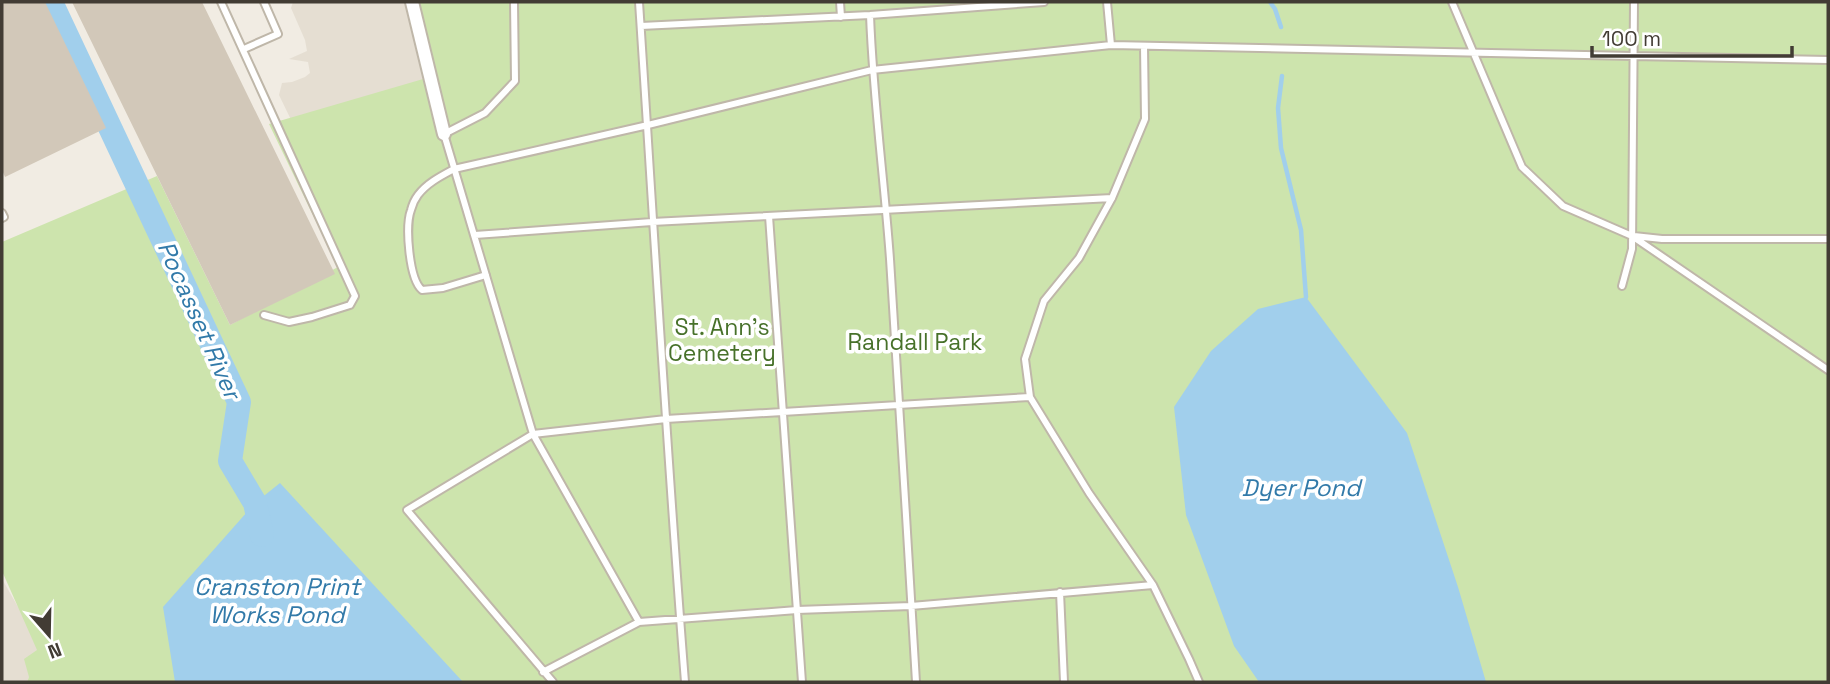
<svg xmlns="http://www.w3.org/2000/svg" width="1830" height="684" font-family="'Space Grotesk',sans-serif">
  <rect width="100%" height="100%" fill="#f1ece3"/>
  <path fill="#e5ded2" d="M293,2H412L430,78L295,128L279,95L282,83L292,82L305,77L310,73L308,62L289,59L307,51L305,40L291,8Z
    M2,579L41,647L27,682H2Z"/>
  <path fill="#cde4ad" d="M412,2H1828V682H27L29,677L24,659L37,650L2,571V242L157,176L230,325L338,267L269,124L430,77Z"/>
  <path fill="#a1cfec" d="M1306,297L1407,433L1458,587L1486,682H1259L1234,646L1186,515L1174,407L1211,351L1258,309Z
    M280,483L463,682H175L163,607L255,503Z"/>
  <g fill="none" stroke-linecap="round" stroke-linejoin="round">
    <path stroke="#a1cfec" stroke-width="4.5" d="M1270,2L1275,9L1281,27
      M1282,76L1278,108L1281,148L1301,230L1306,297"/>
    <path stroke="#a1cfec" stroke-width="24" d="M51,2L239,402L230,461L255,503L262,535"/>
  </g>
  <path fill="#d2c8b9" d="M2,2H45L106,128L5,177L2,170Z
    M72,2H202L335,274L230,325Z"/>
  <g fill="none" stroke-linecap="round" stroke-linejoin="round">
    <defs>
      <path id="service" d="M221,2L355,296L350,305L312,317L289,322L264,315
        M514,2L515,81L485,113L444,134L533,434L639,622
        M639,2C654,229 667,456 685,682
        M840,2L841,17
        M1107,2L1111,45
        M1452,2L1522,167L1563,206L1632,236L1828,370
        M870,15C873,97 884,177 890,259C900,400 907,541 916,682
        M641,26L870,15L1044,2
        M1144,46L1145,119L1112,198L1079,258L1044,301L1025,359L1030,397L1089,493L1153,585
        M244,49L278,34L264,2
        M2,213L4,217L2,218
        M769,216L802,682
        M475,235L652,222L1112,198
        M1634,236L1662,239H1828
        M486,275L443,288L422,290C409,279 405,226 411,210C412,206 415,199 418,195C427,183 441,176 454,169L648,125L872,70L1111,45L1828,60
        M1622,286L1632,249L1634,2
        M1060,592L1064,682
        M543,672L639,622L797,610L911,606L1153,585L1189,659L1199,682
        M553,682L407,510L533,434L666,419L1030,397"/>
      <path id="minor" d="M412,2L444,134"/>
    </defs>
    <use href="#service" stroke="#bfb7a9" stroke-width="10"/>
    <use href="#minor" stroke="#bfb7a9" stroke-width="16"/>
    <use href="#service" stroke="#fff" stroke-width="6"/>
    <use href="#minor" stroke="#fff" stroke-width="12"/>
  </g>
  <g text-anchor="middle" stroke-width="7" stroke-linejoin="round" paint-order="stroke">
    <g font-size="23" fill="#47712a" stroke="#fff">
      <text x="722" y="335">St. Ann's<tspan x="722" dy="26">Cemetery</tspan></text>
      <text x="915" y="350">Randall Park</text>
    </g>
    <g font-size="24" font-style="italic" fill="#327aa9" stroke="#fff">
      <text transform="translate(199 320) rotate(66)" y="8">Pocasset River</text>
      <text x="1301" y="496">Dyer Pond</text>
      <text x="277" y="595">Cranston Print<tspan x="277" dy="28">Works Pond</tspan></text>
    </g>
  </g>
  <rect width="1830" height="684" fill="none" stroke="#423c34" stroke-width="7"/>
  <g transform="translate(49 635) rotate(160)" stroke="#ffffff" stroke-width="5" paint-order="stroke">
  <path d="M0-5L12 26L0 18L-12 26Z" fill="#423c34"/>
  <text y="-10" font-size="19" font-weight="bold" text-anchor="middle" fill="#423c34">N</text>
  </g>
  <path d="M1592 46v10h200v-10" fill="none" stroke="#423c34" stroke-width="3.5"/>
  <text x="1602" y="46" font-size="21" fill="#423c34" stroke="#ffffff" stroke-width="5" paint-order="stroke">100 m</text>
</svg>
